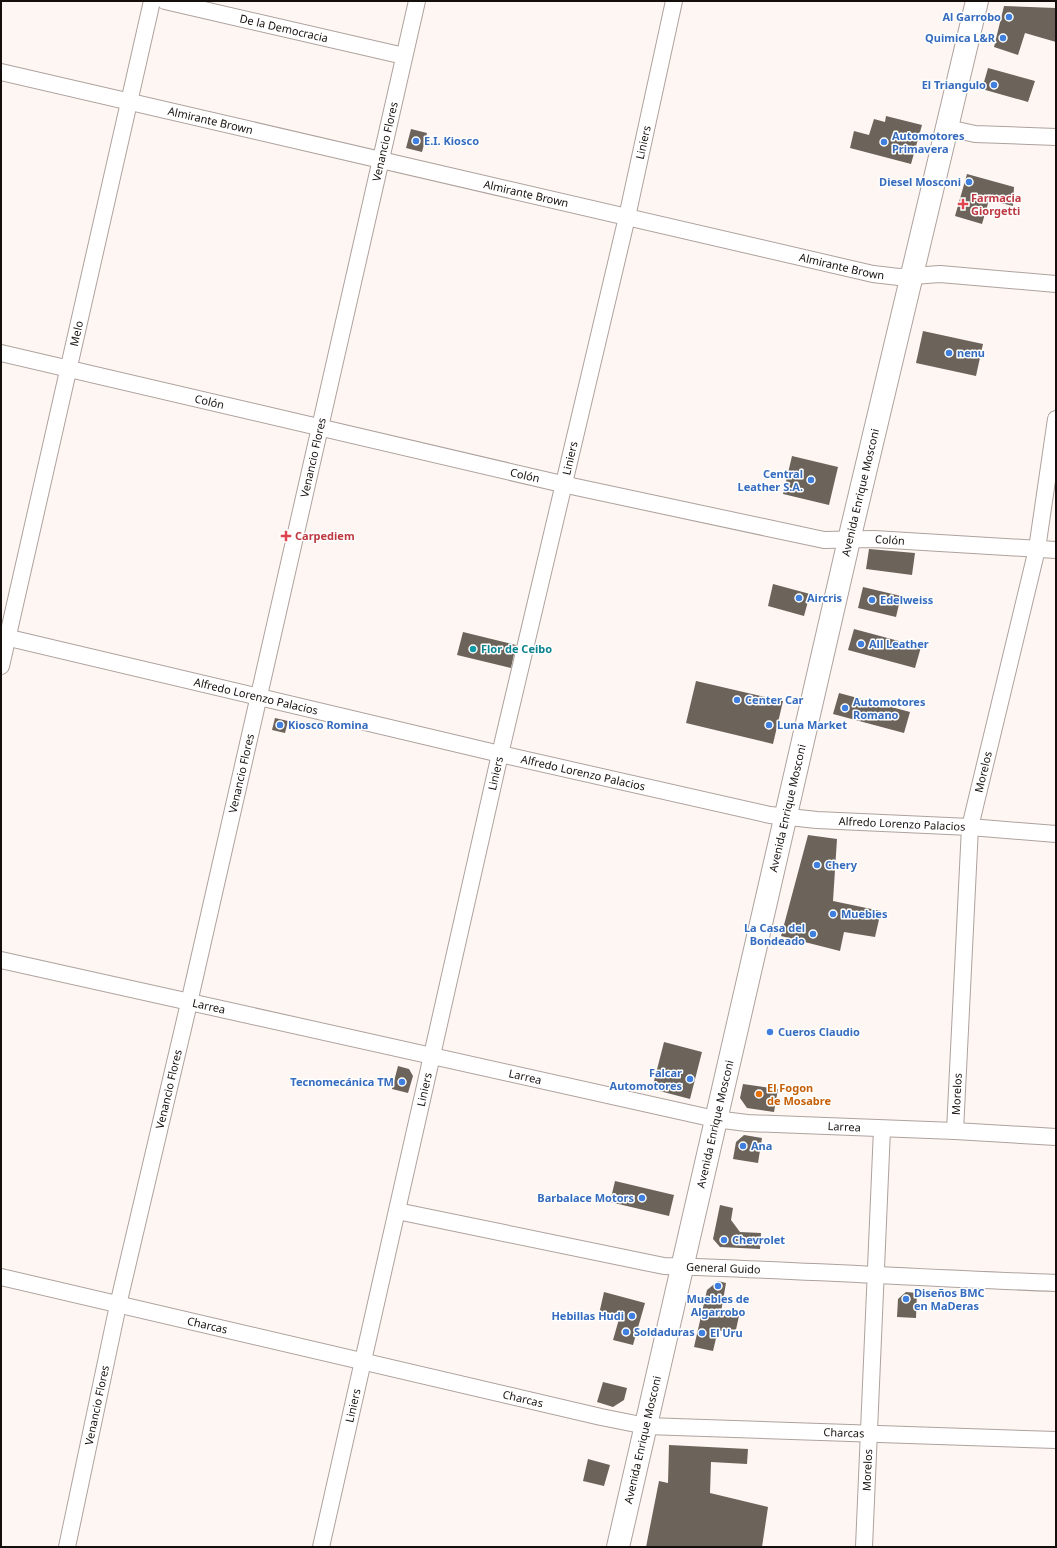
<svg xmlns="http://www.w3.org/2000/svg" width="1057" height="1548" font-family="'Noto Sans',sans-serif">
  <rect width="100%" height="100%" fill="#fef6f2"/>
  <path fill="#6c645b" d="M1004,6L1056,8V42L1025,33L1018,55L994,47Z
    M988,68L1035,81L1028,102L982,89Z
    M886,116L922,125L911,164L850,148L854,131L869,135L874,119L885,122Z
    M411,129L427,133L422,152L406,148Z
    M967,174L1014,187L1013,206L989,200L982,224L955,216Z
    M923,331L983,344L976,376L916,363Z
    M792,456L838,467L829,505L783,494Z
    M869,549L915,553L912,575L866,569Z
    M773,584L810,594L804,616L768,606Z
    M863,587L901,596L896,617L858,608Z
    M854,629L921,647L915,668L848,650Z
    M463,632L516,645L511,668L457,655Z
    M696,681L783,701L773,744L686,723Z
    M839,693L910,712L904,733L833,714Z
    M275,718L288,721L285,733L272,730Z
    M808,835L837,839L833,901L881,911L875,937L844,932L840,951L781,936Z
    M664,1042L702,1052L690,1099L652,1089Z
    M398,1066L409,1069L413,1076L408,1093L392,1089Z
    M743,1084L778,1089L774,1112L747,1108L740,1098Z
    M744,1135L762,1138L758,1163L733,1159L736,1142Z
    M615,1181L674,1195L669,1216L610,1202Z
    M720,1205L733,1208L731,1220L740,1232L761,1233L760,1249L720,1247L713,1239Z
    M718,1281L726,1283L721,1312L739,1316L735,1334L718,1330L713,1351L694,1347L707,1290Z
    M604,1292L645,1303L633,1345L613,1340L619,1319L599,1314Z
    M906,1292L917,1293L916,1318L897,1317L898,1299Z
    M603,1382L627,1388L624,1400L613,1407L597,1402Z
    M669,1445L748,1449L747,1464L711,1462L710,1493L768,1507L762,1547H646L659,1481L668,1483Z
    M588,1459L610,1465L604,1486L583,1481Z"/>
  <g fill="none" stroke-linecap="round" stroke-linejoin="round">
    <defs>
      <g id="street">
        <path id="s1" d="M165,1L404,56"/>
        <path id="s2" d="M1,72L873,274L899,277L940,274L1056,284"/>
        <path d="M948,128L975,134L1056,137"/>
        <path id="s3" d="M1,353L562,484L824,540L874,539L1056,550"/>
        <path id="s4" d="M1,636L500,754L770,815L817,820L970,827L1056,834"/>
        <path id="s5" d="M1,666L152,1"/>
        <path id="s6" d="M1,960L715,1119L747,1123L955,1131L1056,1137"/>
        <path id="s7" d="M955,1131L970,827L1037,549L1056,419"/>
        <path id="s8" d="M397,1211L664,1266C795,1270 925,1278 1056,1283"/>
        <path id="s9" d="M1,1277L601,1417L646,1426L1056,1440"/>
        <path id="s10" d="M67,1547L118,1305L189,1003L417,1"/>
        <path id="s11" d="M321,1547L500,754L627,217L674,1"/>
        <path id="s12" d="M864,1547L882,1129"/>
      </g>
      <g id="secondary">
        <path id="s13" d="M618,1547L849,540L977,1"/>
      </g>
    </defs>
    <use href="#street" stroke="#aea29d" stroke-width="18"/>
    <use href="#secondary" stroke="#aea29d" stroke-width="24"/>
    <use href="#street" stroke="#fff" stroke-width="16"/>
    <use href="#secondary" stroke="#fff" stroke-width="22"/>
  </g>
  <g fill="#3f7fe0" stroke="#fff" stroke-width="1.5">
    <circle cx="1009" cy="17" r="4"/>
    <circle cx="1003" cy="38" r="4"/>
    <circle cx="994" cy="85" r="4"/>
    <circle cx="416" cy="141" r="4"/>
    <circle cx="884" cy="142" r="4"/>
    <circle cx="969" cy="182" r="4"/>
    <circle cx="949" cy="353" r="4"/>
    <circle cx="811" cy="480" r="4"/>
    <circle cx="799" cy="598" r="4"/>
    <circle cx="872" cy="600" r="4"/>
    <circle cx="861" cy="644" r="4"/>
    <circle cx="737" cy="700" r="4"/>
    <circle cx="845" cy="708" r="4"/>
    <circle cx="280" cy="725" r="4"/>
    <circle cx="769" cy="725" r="4"/>
    <circle cx="817" cy="865" r="4"/>
    <circle cx="833" cy="914" r="4"/>
    <circle cx="813" cy="934" r="4"/>
    <circle cx="770" cy="1032" r="4"/>
    <circle cx="690" cy="1079" r="4"/>
    <circle cx="402" cy="1082" r="4"/>
    <circle cx="743" cy="1146" r="4"/>
    <circle cx="642" cy="1198" r="4"/>
    <circle cx="724" cy="1240" r="4"/>
    <circle cx="718" cy="1286" r="4"/>
    <circle cx="906" cy="1299" r="4"/>
    <circle cx="632" cy="1316" r="4"/>
    <circle cx="626" cy="1332" r="4"/>
    <circle cx="702" cy="1333" r="4"/>
  </g>
  <g fill="#e0444e" stroke="#fff" stroke-width="1.5">
    <path d="M961 198h4v4h4v4h-4v4h-4v-4h-4v-4h4z"/>
    <path d="M284 530h4v4h4v4h-4v4h-4v-4h-4v-4h4z"/>
  </g>
  <circle fill="#0f9aa8" stroke="#fff" stroke-width="1.5" cx="473" cy="649" r="4"/>
  <circle fill="#e8710a" stroke="#fff" stroke-width="1.5" cx="759" cy="1094" r="4"/>
  <g text-anchor="middle" stroke-width="3" stroke-linejoin="round" paint-order="stroke">
    <g font-size="11" font-weight="bold" fill="#366cbe" stroke="#fff" text-anchor="start">
      <text x="1001" y="21" text-anchor="end">Al Garrobo</text>
      <text x="995" y="42" text-anchor="end">Quimica L&amp;R</text>
      <text x="986" y="89" text-anchor="end">El Triangulo</text>
      <text x="892" y="140">Automotores<tspan x="892" dy="13">Primavera</tspan></text>
      <text x="424" y="145">E.I. Kiosco</text>
      <text x="961" y="186" text-anchor="end">Diesel Mosconi</text>
      <text x="957" y="357">nenu</text>
      <text x="803" y="478" text-anchor="end">Central<tspan x="803" dy="13">Leather S.A.</tspan></text>
      <text x="807" y="602">Aircris</text>
      <text x="880" y="604">Edelweiss</text>
      <text x="869" y="648">All Leather</text>
      <text x="745" y="704">Center Car</text>
      <text x="853" y="706">Automotores<tspan x="853" dy="13">Romano</tspan></text>
      <text x="288" y="729">Kiosco Romina</text>
      <text x="777" y="729">Luna Market</text>
      <text x="825" y="869">Chery</text>
      <text x="841" y="918">Muebles</text>
      <text x="805" y="932" text-anchor="end">La Casa del<tspan x="805" dy="13">Bondeado</tspan></text>
      <text x="778" y="1036">Cueros Claudio</text>
      <text x="682" y="1077" text-anchor="end">Falcar<tspan x="682" dy="13">Automotores</tspan></text>
      <text x="394" y="1086" text-anchor="end">Tecnomecánica TM</text>
      <text x="751" y="1150">Ana</text>
      <text x="634" y="1202" text-anchor="end">Barbalace Motors</text>
      <text x="732" y="1244">Chevrolet</text>
      <text x="914" y="1297">Diseños BMC<tspan x="914" dy="13">en MaDeras</tspan></text>
      <text x="718" y="1303" text-anchor="middle">Muebles de<tspan x="718" dy="13">Algarrobo</tspan></text>
      <text x="624" y="1320" text-anchor="end">Hebillas Hudi</text>
      <text x="634" y="1336">Soldaduras</text>
      <text x="710" y="1337">El Uru</text>
    </g>
    <g font-size="11" fill="#140f0d" stroke="#fff">
      <text dy="4" stroke="none"><textPath href="#s1" startOffset="122">De la Democracia</textPath></text>
      <text dy="4" stroke="none"><textPath href="#s2" startOffset="215">Almirante Brown</textPath></text>
      <text dy="4" stroke="none"><textPath href="#s10" startOffset="1441">Venancio Flores</textPath></text>
      <text dy="4" stroke="none"><textPath href="#s11" startOffset="1441">Liniers</textPath></text>
      <text dy="4" stroke="none"><textPath href="#s2" startOffset="539">Almirante Brown</textPath></text>
      <text dy="4" stroke="none"><textPath href="#s2" startOffset="863">Almirante Brown</textPath></text>
      <text dy="4" stroke="none"><textPath href="#s5" startOffset="341">Melo</textPath></text>
      <text dy="4" stroke="none"><textPath href="#s3" startOffset="214">Colón</textPath></text>
      <text dy="4" stroke="none"><textPath href="#s10" startOffset="1117">Venancio Flores</textPath></text>
      <text dy="4" stroke="none"><textPath href="#s11" startOffset="1117">Liniers</textPath></text>
      <text dy="4" stroke="none"><textPath href="#s3" startOffset="538">Colón</textPath></text>
      <text dy="4" stroke="none"><textPath href="#s13" startOffset="1082">Avenida Enrique Mosconi</textPath></text>
      <text dy="4" stroke="none"><textPath href="#s3" startOffset="910">Colón</textPath></text>
      <text dy="4" stroke="none"><textPath href="#s4" startOffset="262">Alfredo Lorenzo Palacios</textPath></text>
      <text dy="4" stroke="none"><textPath href="#s7" startOffset="361">Morelos</textPath></text>
      <text dy="4" stroke="none"><textPath href="#s4" startOffset="598">Alfredo Lorenzo Palacios</textPath></text>
      <text dy="4" stroke="none"><textPath href="#s10" startOffset="793">Venancio Flores</textPath></text>
      <text dy="4" stroke="none"><textPath href="#s11" startOffset="793">Liniers</textPath></text>
      <text dy="4" stroke="none"><textPath href="#s13" startOffset="758">Avenida Enrique Mosconi</textPath></text>
      <text dy="4" stroke="none"><textPath href="#s4" startOffset="922">Alfredo Lorenzo Palacios</textPath></text>
      <text dy="4" stroke="none"><textPath href="#s6" startOffset="213">Larrea</textPath></text>
      <text dy="4" stroke="none"><textPath href="#s6" startOffset="537">Larrea</textPath></text>
      <text dy="4" stroke="none"><textPath href="#s10" startOffset="469">Venancio Flores</textPath></text>
      <text dy="4" stroke="none"><textPath href="#s11" startOffset="469">Liniers</textPath></text>
      <text dy="4" stroke="none"><textPath href="#s7" startOffset="37">Morelos</textPath></text>
      <text dy="4" stroke="none"><textPath href="#s13" startOffset="434">Avenida Enrique Mosconi</textPath></text>
      <text dy="4" stroke="none"><textPath href="#s6" startOffset="861">Larrea</textPath></text>
      <text dy="4" stroke="none"><textPath href="#s8" startOffset="332">General Guido</textPath></text>
      <text dy="4" stroke="none"><textPath href="#s9" startOffset="212">Charcas</textPath></text>
      <text dy="4" stroke="none"><textPath href="#s9" startOffset="536">Charcas</textPath></text>
      <text dy="4" stroke="none"><textPath href="#s10" startOffset="145">Venancio Flores</textPath></text>
      <text dy="4" stroke="none"><textPath href="#s11" startOffset="145">Liniers</textPath></text>
      <text dy="4" stroke="none"><textPath href="#s9" startOffset="860">Charcas</textPath></text>
      <text dy="4" stroke="none"><textPath href="#s13" startOffset="110">Avenida Enrique Mosconi</textPath></text>
      <text dy="4" stroke="none"><textPath href="#s12" startOffset="77">Morelos</textPath></text>
    </g>
    <g font-size="11" font-weight="bold" fill="#be3a42" stroke="#fff" text-anchor="start">
      <text x="971" y="202">Farmacia<tspan x="971" dy="13">Giorgetti</tspan></text>
      <text x="295" y="540">Carpediem</text>
    </g>
    <g font-size="11" font-weight="bold" fill="#0d838f" stroke="#fff" text-anchor="start">
      <text x="481" y="653">Flor de Ceibo</text>
    </g>
    <g font-size="11" font-weight="bold" fill="#c56008" stroke="#fff" text-anchor="start">
      <text x="767" y="1092">El Fogon<tspan x="767" dy="13">de Mosabre</tspan></text>
    </g>
  </g>
  <rect width="1057" height="1548" fill="none" stroke="#140f0d" stroke-width="4"/>
</svg>
